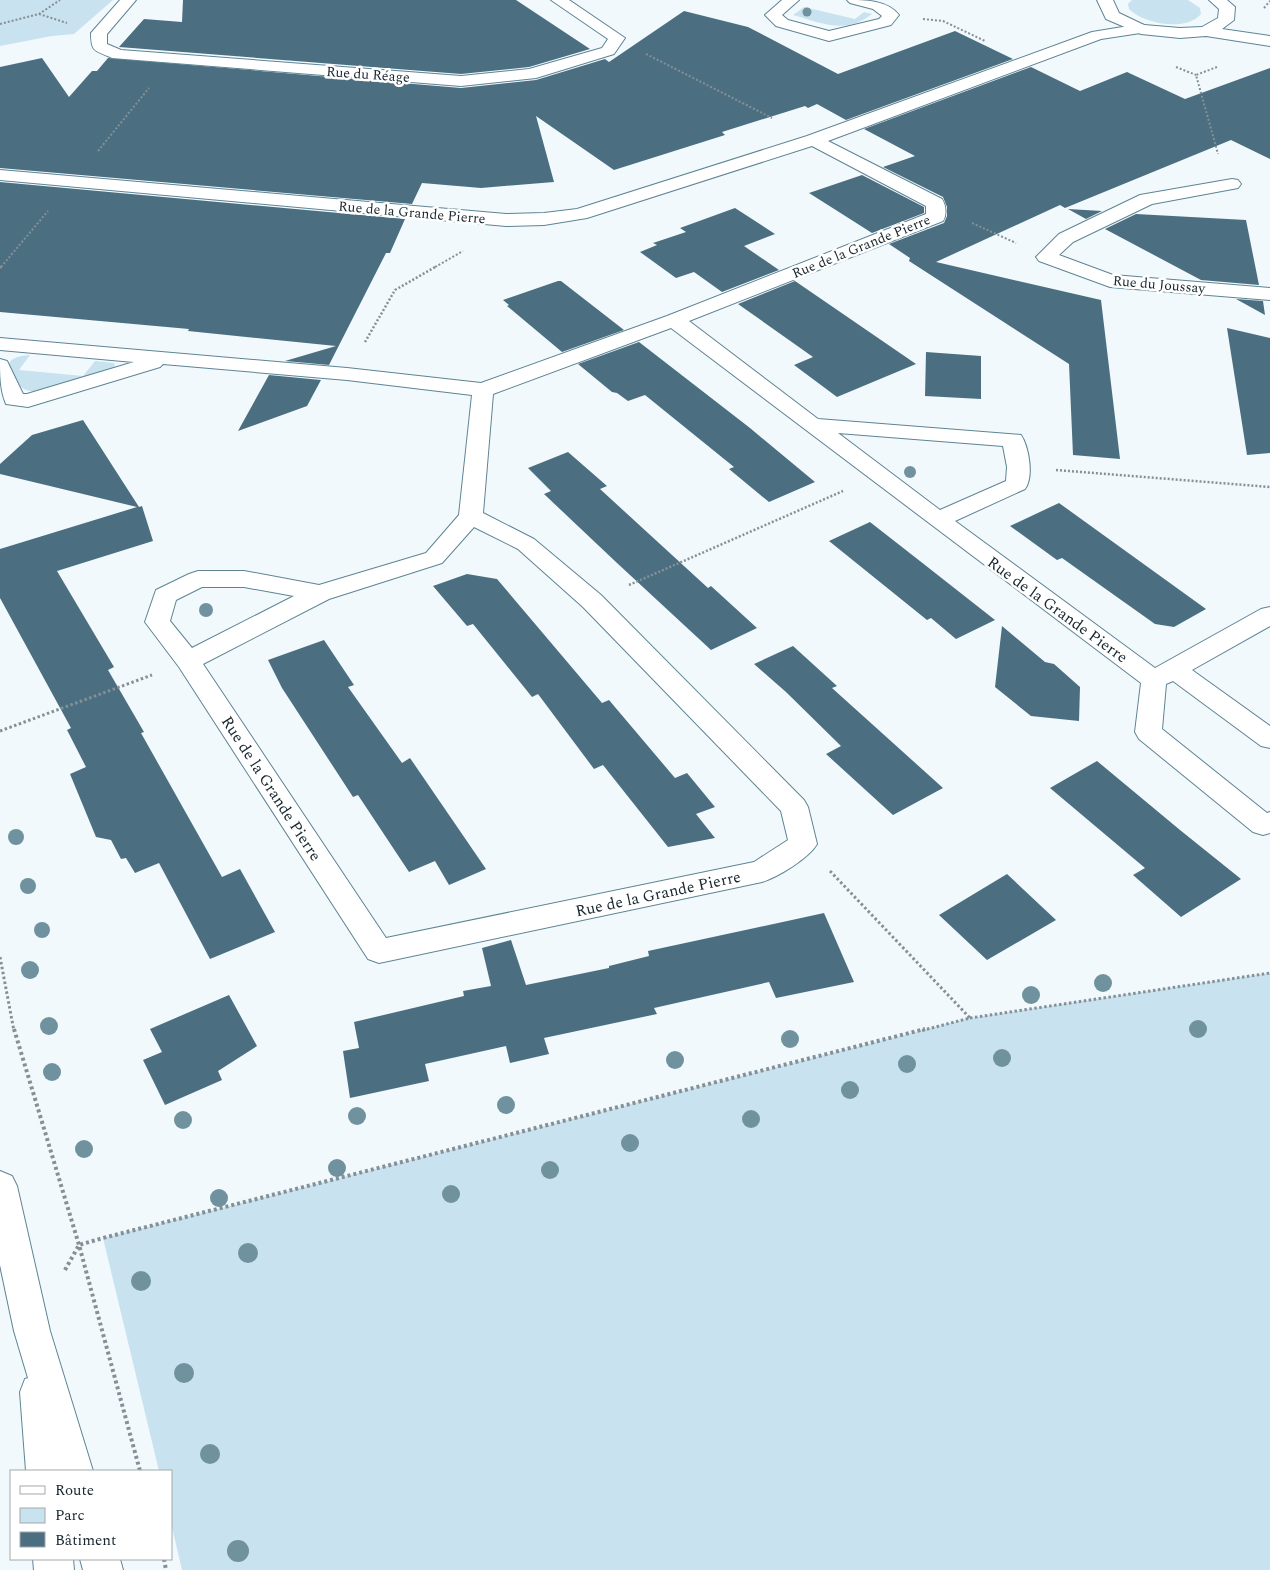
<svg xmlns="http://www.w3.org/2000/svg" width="1270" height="1570" font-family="Spectral,serif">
  <rect width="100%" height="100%" fill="#f1f9fd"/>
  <path fill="#c8e2ef" d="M0,0H113L74,34L52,36L0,46Z
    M1132,0H1188L1200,8L1201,14C1186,32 1144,24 1129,9L1128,4Z
    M804,7L855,19L864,12L872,14C845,35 822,23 793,15Z
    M30,355L19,370L83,376L95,361L114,363L115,366L113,369L39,392C18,391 17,383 8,365C12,356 22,356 30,355Z
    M1270,973V1570H182L171,1523V1471H159L103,1238L970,1018Z"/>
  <path fill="#4b6f80" d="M183,0H516L590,49L529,67L461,74L119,47L144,19L182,22Z
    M684,11L748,27L838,74L955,31L1013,59L846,120L817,104L808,108L805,106L722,132L725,135L614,170L536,116L554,182L481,188L422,183L412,204L0,168V67L42,58L69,97L92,71H97L108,58L461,88L536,80L605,59L609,62Z
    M1031,67L1080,91L1127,72L1185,99L1270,68V159L1231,140L1065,208L1060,205L936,262L1101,300L1120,459L1073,455L1069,364L909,261L910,258L889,244L944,223L947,216V207L943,197L883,167L915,156L864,129Z
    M862,175L924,207V213L872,233L809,193Z
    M0,182L405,219L390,253H386L329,365L285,361L336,346L188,331L189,329L0,312Z
    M735,208L775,234L744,246L779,270L722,292L694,272L676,278L640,252L657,245L653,243L686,232L680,228Z
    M1068,209L1102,211L1086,219Z
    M1136,214L1246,220L1259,285L1201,280L1105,229Z
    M558,281H561L624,330L562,352L507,306L509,305L503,300Z
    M795,281L916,364L837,397L794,365L813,357L738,304Z
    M1236,299L1263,301L1265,315Z
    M1227,328L1270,338V453L1247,455Z
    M639,342L750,428L815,482L769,502L729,469L734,467L645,395L628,401L617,393L612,392L578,364Z
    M926,352L981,356V399L925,396Z
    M269,375L321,380L307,406L238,431Z
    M83,420L139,507L142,506L153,541L57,571L114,667L108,670L144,732L141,733L222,877L240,869L275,932L210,959L159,863L135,873L126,858L121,859L111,840L96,837L70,774L86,767L67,730L71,728L0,598V549L137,507L0,474V464L32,435Z
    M568,452L607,486L600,489L708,588L711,586L757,628L711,650L617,563L544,494L551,491L528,468Z
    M1059,503L1206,609L1174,627L1155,624L1062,558L1057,560L1010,526Z
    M870,522L925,565L995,620L956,639L931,618L927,620L829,541Z
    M467,574L497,579L602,703L609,700L675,778L687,773L715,807L696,814L715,838L668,847L603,765L594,769L538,694L532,697L473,624L467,626L433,586Z
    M1002,626L1045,662L1054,664L1080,687L1079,721L1031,716L995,687Z
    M324,640L354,685L348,687L402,763L410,758L486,869L449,885L435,861L409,872L358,795L353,797L282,688L268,660Z
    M793,646L837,686L832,688L943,788L893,815L826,754L841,746L786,692L754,664Z
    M1097,761L1180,830L1241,879L1181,917L1133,875L1145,868L1050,788Z
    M1007,874L1056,920L987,960L939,915Z
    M824,913L854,982L776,998L769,982L654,1008L657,1014L544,1038L549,1054L510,1063L506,1046L425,1064L429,1081L350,1098L343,1051L359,1048L354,1022L464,996L463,991L491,986L482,948L511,940L526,985L609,968V966L649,956L648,951Z
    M229,995L257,1046L218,1071L222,1080L165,1105L143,1060L162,1052L150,1029Z"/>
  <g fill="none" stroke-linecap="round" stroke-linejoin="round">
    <defs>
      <path id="minor" d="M120,0H136L107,34V44L121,50L461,76L529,69L602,48L608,39L551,0H569L625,38L614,54L536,78L461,86L112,58C95,50 91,53 91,33Z
        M782,0H799L782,15L788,20L829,31L879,19L882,16L873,9L850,3L847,0C866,0 887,0 899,15L891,25L829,41L776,26L765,15Z
        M1141,24L1147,26L1149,29L1147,32L1101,39L828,141L942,199C946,205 947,215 943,221L689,321L818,419L1021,435C1029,447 1034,477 1025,489L955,521L1155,668L1261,609L1270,607V626L1192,670L1270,726V748L1261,746L1173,681L1166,684L1162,729L1267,813L1270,812V833L1263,835L1253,832L1139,739L1135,732L1141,683L671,328L493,394L483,513L534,539L601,595L804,800L808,807L817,844C809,858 778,877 762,882L379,963L368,959L179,667L145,622L156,590L189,574L198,571H244L319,585L426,553L459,515L472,395L347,380L163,364L160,367L28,407L6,404C0,390 0,374 0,359L7,361L23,394H27L134,362L0,350V338L347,368L481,383L667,316L926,214V206L812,146L587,218L544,225L506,226L0,180V170L506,214L544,213L577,209L807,136L1092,32ZM838,433L1003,446L1007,467L1006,481L940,510ZM474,527L518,549L583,607L781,811L788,840L754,862L386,938L203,664L329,599L442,563ZM202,587H244L294,596L192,648L170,621L176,600Z
        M1232,179L1238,180L1241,184L1238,188L1152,204L1073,242L1059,255L1113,275L1270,288V300L1110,287L1039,261L1036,257L1059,234L1140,195Z"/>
      <path id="tertiary" d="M1097,0H1113L1119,13L1144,25L1180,28L1202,27L1218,18L1219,9L1209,0H1227L1235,7L1234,20L1222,29L1270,36V46L1206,36L1180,38L1141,34L1106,19Z
        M0,1171L12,1176L17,1186L50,1331L93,1471H26L20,1392L25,1379L28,1378L14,1331L0,1265Z
        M33,1559H73L74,1570H34Z
        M80,1559H120L123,1570H83Z"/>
    </defs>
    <use href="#minor" stroke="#5e8494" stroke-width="2"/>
    <use href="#tertiary" stroke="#5e8494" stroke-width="2"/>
    <path stroke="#859096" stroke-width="2" stroke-dasharray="2 2" stroke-linecap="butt" d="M1264,8L1270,1
      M39,14L67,23
      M923,19L943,21L985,41
      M0,24L39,14L60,0
      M646,54L772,118
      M1176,67L1196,75
      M1217,67L1196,75L1218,154
      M98,151L149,88
      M972,223L1016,243
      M1,267L48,211
      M435,267L463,251"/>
    <path stroke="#859096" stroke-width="2.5" stroke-dasharray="2 2" stroke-linecap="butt" d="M0,268L2,266
      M365,342L395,290L437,266
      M1056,470L1270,487
      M629,585L843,491"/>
    <path stroke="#859096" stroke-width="3" stroke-dasharray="2.5 2.5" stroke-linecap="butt" d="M0,731L152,675
      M830,871L970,1018L920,1031
      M0,957L14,1031
      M970,1018L1270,973"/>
    <path stroke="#859096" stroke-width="4" stroke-dasharray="3 3" stroke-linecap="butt" d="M14,1029L79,1245L140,1471
      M65,1270L79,1245L103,1238L925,1029
      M164,1559L166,1570"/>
    <use href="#minor" fill="#fff" fill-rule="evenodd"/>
    <use href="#tertiary" fill="#fff" fill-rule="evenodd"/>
  </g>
  <g fill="#70929e">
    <circle cx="807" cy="12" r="4.5"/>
    <circle cx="910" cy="472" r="6"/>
    <circle cx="206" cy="610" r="7"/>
    <circle cx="16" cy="837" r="8"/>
    <circle cx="28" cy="886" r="8"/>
    <circle cx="42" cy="930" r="8"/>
    <circle cx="30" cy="970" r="9"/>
    <circle cx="1103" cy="983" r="9"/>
    <circle cx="1031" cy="995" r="9"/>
    <circle cx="49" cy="1026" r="9"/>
    <circle cx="1198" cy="1029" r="9"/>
    <circle cx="790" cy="1039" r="9"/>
    <circle cx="1002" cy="1058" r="9"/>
    <circle cx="675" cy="1060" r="9"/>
    <circle cx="907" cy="1064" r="9"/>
    <circle cx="52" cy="1072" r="9"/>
    <circle cx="850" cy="1090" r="9"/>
    <circle cx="506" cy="1105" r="9"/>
    <circle cx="357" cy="1116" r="9"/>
    <circle cx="751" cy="1119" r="9"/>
    <circle cx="183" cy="1120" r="9"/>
    <circle cx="630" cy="1143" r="9"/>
    <circle cx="84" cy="1149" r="9"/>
    <circle cx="337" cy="1168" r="9"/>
    <circle cx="550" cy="1170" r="9"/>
    <circle cx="451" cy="1194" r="9"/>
    <circle cx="219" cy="1198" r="9"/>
    <circle cx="248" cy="1253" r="10"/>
    <circle cx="141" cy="1281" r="10"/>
    <circle cx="184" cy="1373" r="10"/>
    <circle cx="210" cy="1454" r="10"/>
    <circle cx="238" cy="1551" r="11"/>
  </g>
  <g text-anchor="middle" stroke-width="5" stroke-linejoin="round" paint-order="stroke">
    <g font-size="14" fill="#18272e" stroke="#fff">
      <text transform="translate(368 74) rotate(4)" y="5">Rue du Réage</text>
      <text transform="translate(412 212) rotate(5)" y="5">Rue de la Grande Pierre</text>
      <text transform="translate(861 246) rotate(-22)" y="5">Rue de la Grande Pierre</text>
      <text transform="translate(1159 284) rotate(5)" y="5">Rue du Joussay</text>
    </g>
    <g font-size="16" fill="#18272e" stroke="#fff">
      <text transform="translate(1058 609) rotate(36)" y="6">Rue de la Grande Pierre</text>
      <text transform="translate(272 788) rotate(57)" y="6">Rue de la Grande Pierre</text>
      <text transform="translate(658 893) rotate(-12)" y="6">Rue de la Grande Pierre</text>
    </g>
  </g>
  <rect x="10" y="1470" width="162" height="90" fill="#ffffff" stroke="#a3a9ab"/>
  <rect x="20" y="1486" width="25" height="8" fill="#ffffff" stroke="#a3a9ab"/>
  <text x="55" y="1495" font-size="15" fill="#18272e">Route</text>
  <rect x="20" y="1508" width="25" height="15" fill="#c8e2ef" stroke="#a3a9ab"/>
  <text x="55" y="1520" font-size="15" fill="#18272e">Parc</text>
  <rect x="20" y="1532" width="25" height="15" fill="#4b6f80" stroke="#a3a9ab"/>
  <text x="55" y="1545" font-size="15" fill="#18272e">Bâtiment</text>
</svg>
